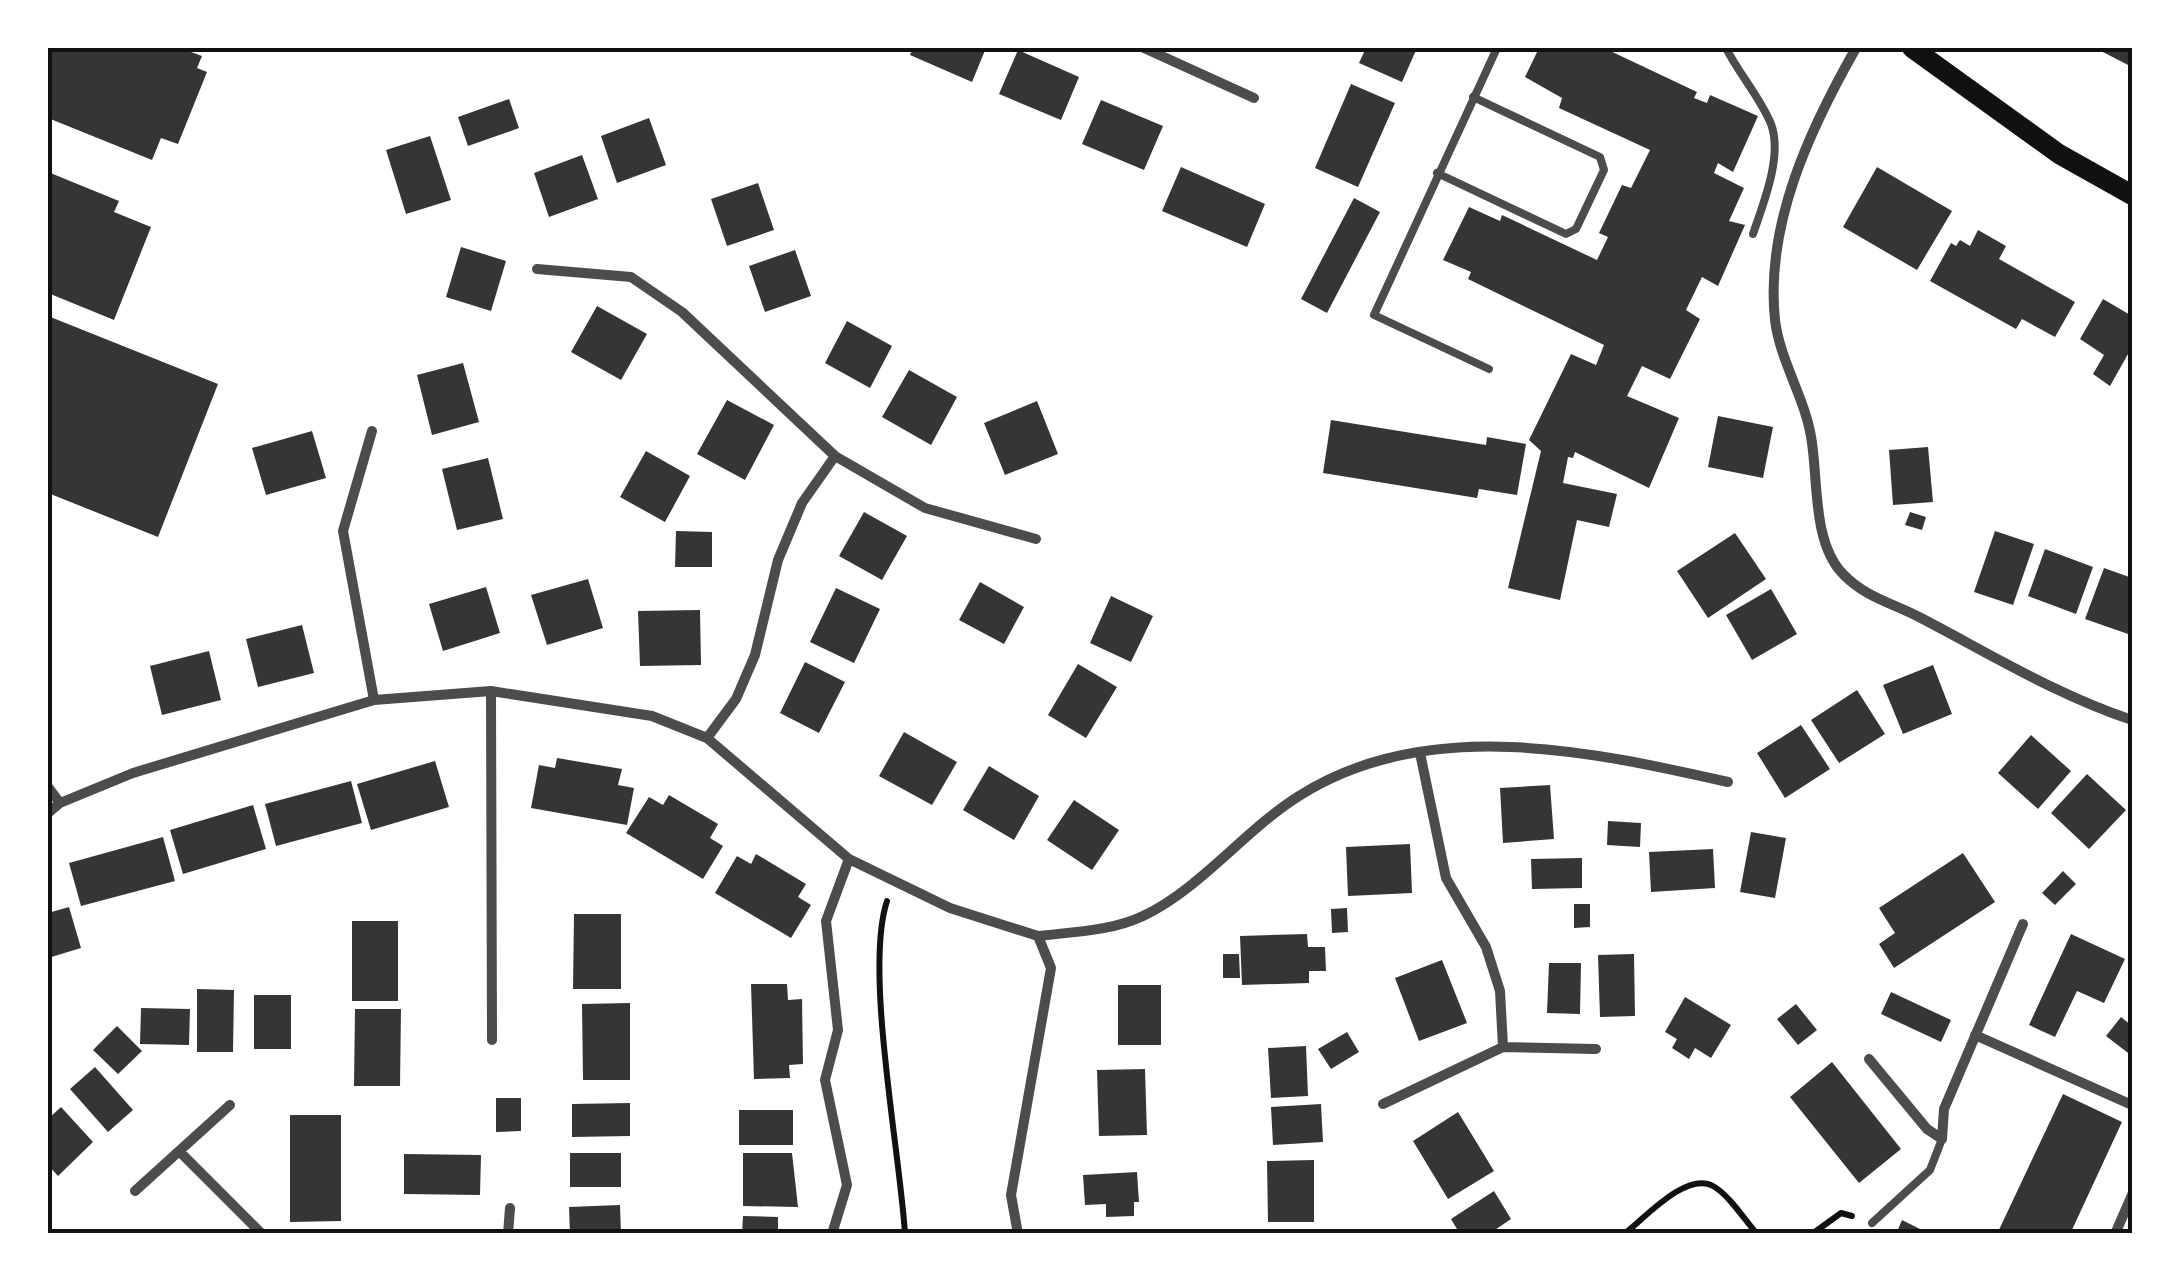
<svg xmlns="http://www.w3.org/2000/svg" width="2180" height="1281" font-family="'Sofia Sans Condensed',sans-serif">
  <rect width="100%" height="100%" fill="#fff"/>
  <path fill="#353535" d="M48,48H180L202,56L197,68L207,72L178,144L161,138L152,160L48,118Z
    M913,48H986L972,82L910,55Z
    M1366,48H1417L1402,82L1359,63Z
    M1539,48H1604L1697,92L1694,98L1707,103L1710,95L1758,116L1733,172L1718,163L1714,173L1744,188L1729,221L1745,225L1718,286L1702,277L1686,310L1700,319L1670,379L1642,366L1627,396L1679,418L1649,488L1575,452L1573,458L1568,457L1563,483L1617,494L1609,527L1577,520L1560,600L1508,588L1541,451L1529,440L1571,354L1596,365L1604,345L1468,279L1471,272L1443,260L1469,207L1500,221L1502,215L1597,260L1608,237L1599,233L1622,185L1631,188L1650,150L1559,108L1562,98L1525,77Z
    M2095,48H2132V67Z
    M1018,50L1079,77L1061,120L999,94Z
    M1351,84L1395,103L1358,187L1315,168Z
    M509,99L519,128L468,146L458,117Z
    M1101,100L1163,126L1144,170L1082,144Z
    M649,118L666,165L617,183L601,136Z
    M430,136L451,200L406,214L386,150Z
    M582,155L598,199L549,217L534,173Z
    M1181,167L1265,204L1247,247L1162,211Z
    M1877,167L1952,211L1917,270L1843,227Z
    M48,172L119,201L114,212L151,227L114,320L48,293Z
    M758,183L774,230L727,246L711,199Z
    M1354,198L1380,212L1327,313L1301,299Z
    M1978,230L2006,246L1999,259L2075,302L2055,337L2022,319L2016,329L1930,281L1951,243L1956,246L1960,240L1970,246Z
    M461,247L506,261L491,311L446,297Z
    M795,250L811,296L765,312L749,266Z
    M2103,299L2132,316V347L2110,386L2093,374L2104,355L2080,339Z
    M597,306L647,334L621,380L571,352Z
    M48,316L218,384L158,537L48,493Z
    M847,321L892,346L870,388L825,363Z
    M463,363L479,422L432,435L417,375Z
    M909,370L957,397L931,445L882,417Z
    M727,400L774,425L745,480L697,454Z
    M1037,401L1058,454L1005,475L984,423Z
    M1718,416L1773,427L1763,478L1708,467Z
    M1331,420L1486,445L1487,437L1526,444L1517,495L1479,489L1477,498L1323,473Z
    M312,431L326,478L266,495L252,448Z
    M1928,447L1933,502L1893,505L1889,450Z
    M646,451L690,476L665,522L620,497Z
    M488,458L503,519L457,530L442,469Z
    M864,512L907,536L882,580L839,556Z
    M1910,512L1926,517L1922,530L1905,525Z
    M676,531L712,532V567H675Z
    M1995,531L2034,544L2013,605L1974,592Z
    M1735,533L1766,579L1708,618L1677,571Z
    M2045,549L2093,567L2076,614L2028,596Z
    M2104,568L2132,578L2128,634L2085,619Z
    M588,579L603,628L547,645L531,595Z
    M980,582L1024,607L1004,644L959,620Z
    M486,587L500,633L443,651L429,604Z
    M836,588L880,609L854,663L810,642Z
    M1771,589L1797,634L1752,660L1726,615Z
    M1111,596L1153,616L1131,662L1090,643Z
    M700,610L701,665L640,666L638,611Z
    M302,625L314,673L258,687L246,639Z
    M209,651L221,700L162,715L150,666Z
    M805,662L845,682L819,733L780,713Z
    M1078,664L1117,687L1086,738L1048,715Z
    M1933,665L1952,714L1903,734L1883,685Z
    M1857,690L1885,734L1839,763L1811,720Z
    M1801,725L1830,769L1785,798L1757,753Z
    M904,732L957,762L932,805L879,776Z
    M2031,735L2071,771L2038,809L1998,773Z
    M557,758L622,769L618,785L634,788L627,825L531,808L539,765L555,768Z
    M435,761L449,807L371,830L357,784Z
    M989,766L1039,796L1014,840L963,810Z
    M2087,774L2126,810L2089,849L2051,813Z
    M351,781L362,823L276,846L265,804Z
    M1550,785L1554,839L1503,843L1500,788Z
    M669,795L718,824L710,838L723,846L703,879L626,833L649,797L663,805Z
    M1074,800L1119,830L1092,870L1047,840Z
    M253,805L266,849L183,874L170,830Z
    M1608,821L1641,823L1640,847L1607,845Z
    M1751,832L1786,838L1775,898L1740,892Z
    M163,837L175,881L81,906L69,863Z
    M1410,844L1412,893L1348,896L1346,847Z
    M1713,849L1715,888L1651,892L1649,852Z
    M1963,853L1995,902L1894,968L1879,944L1895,933L1879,908Z
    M756,854L806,884L798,897L811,905L791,938L715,893L737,856L751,864Z
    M1582,858V888L1532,889L1531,859Z
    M2063,871L2076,884L2055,905L2042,893Z
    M1574,904H1590V927L1574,928Z
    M69,907L81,948L48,958V913Z
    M1347,908L1348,932L1332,933L1331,909Z
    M574,914H621V989H573Z
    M352,921H398V1001H352Z
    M1307,934L1308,947H1325L1326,971H1309V983L1242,985L1240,936Z
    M2071,934L2125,959L2104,1003L2077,991L2055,1037L2029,1025Z
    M1223,954H1239L1240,978H1223Z
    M1634,954L1635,1016L1600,1017L1598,955Z
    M1442,960L1467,1023L1419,1041L1395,978Z
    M1549,963H1581L1580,1014L1547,1013Z
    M751,984H787L788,1000L802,999L803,1064L789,1065L790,1078L754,1079Z
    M1118,985H1161V1045H1118Z
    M197,989L234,990L233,1052H197Z
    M1891,992L1951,1020L1941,1042L1881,1014Z
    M254,995H291V1049H254Z
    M1685,997L1731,1025L1711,1058L1695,1048L1689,1059L1672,1048L1677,1039L1665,1032Z
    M630,1003V1080H583L582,1004Z
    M1796,1004L1817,1030L1798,1045L1777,1019Z
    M141,1008L190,1009L189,1045L140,1044Z
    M355,1009H401L400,1086H354Z
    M2121,1017L2132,1026V1056L2106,1036Z
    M117,1026L142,1051L118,1074L93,1050Z
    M1347,1032L1359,1052L1331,1069L1318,1049Z
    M1306,1046L1308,1096L1271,1098L1268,1048Z
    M1832,1062L1901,1149L1859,1183L1790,1097Z
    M95,1067L133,1110L108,1132L70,1089Z
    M1145,1069L1147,1135L1099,1136L1097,1070Z
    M2063,1094L2122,1122L2077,1219L2070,1234H1997Z
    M496,1098H521V1131L496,1132Z
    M630,1103V1136L572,1137V1104Z
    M1321,1104L1323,1142L1273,1145L1271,1107Z
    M61,1107L93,1142L58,1176L48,1165V1119Z
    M739,1110H793V1145H739Z
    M1458,1112L1494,1171L1448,1199L1413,1141Z
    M290,1115H341V1221L290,1222Z
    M570,1153H621V1187H570Z
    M743,1153H792L798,1207L743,1206Z
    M404,1154L481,1155L480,1195L404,1194Z
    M1314,1160V1222H1268L1267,1161Z
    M1137,1172L1139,1202H1134V1216L1106,1217V1204L1085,1205L1083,1175Z
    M1494,1191L1511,1219L1489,1234H1460L1451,1219Z
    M620,1205L621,1234H570L569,1207Z
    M743,1216L778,1217V1234H742Z
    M1902,1220L1930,1234H1896Z"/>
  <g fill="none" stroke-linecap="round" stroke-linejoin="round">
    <path stroke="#111" stroke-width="6" d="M887,901C864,970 900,1152 905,1234
      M1624,1234C1644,1219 1686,1171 1713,1186C1729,1195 1744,1219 1757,1234
      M1812,1234L1841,1213L1852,1216"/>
    <path stroke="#4c4c4c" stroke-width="8" d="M1726,48C1739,74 1760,97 1771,124C1783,156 1763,204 1753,234
      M1437,173L1566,234L1576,229L1604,170L1600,157L1473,97
      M1489,369L1374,315L1497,48
      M1872,1223L1930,1170L1942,1139"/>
    <path stroke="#4c4c4c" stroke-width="10" d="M1144,48L1254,98
      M1856,48C1810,129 1765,224 1775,320C1780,362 1807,401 1812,443C1818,483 1813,543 1843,574C1866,598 1893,603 1921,618C1992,655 2057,695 2132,720
      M537,269L631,277L682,312L835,456L925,508L1036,539
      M372,431L343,531L374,700
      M491,691L492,1040
      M707,738L736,699L755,655L778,560L802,503L835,456
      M1420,753L1446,878L1486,947L1500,991L1503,1047
      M48,787L60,803
      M48,813L60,803L133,773L374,700L491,691L652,716L707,738L849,859L950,908L1038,936L1051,968L1011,1195L1018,1234
      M1038,936C1072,932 1112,931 1143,916C1199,890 1246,829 1299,796C1426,715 1591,751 1728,782
      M1975,1035L2132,1105
      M1869,1059L1927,1129L1942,1139
      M1383,1104L1503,1047L1596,1049
      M1942,1139L1944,1109L2023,924
      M180,1152L262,1234
      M135,1191L230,1105
      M508,1234L510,1208
      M832,1234L847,1185L825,1080L838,1030L826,921L849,859
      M2115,1234L2132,1195"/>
    <path stroke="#111" stroke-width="20" d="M1912,48L2059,154L2132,195"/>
  </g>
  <rect width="2180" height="1281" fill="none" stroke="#ffffff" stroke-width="100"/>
  <rect x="50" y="50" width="2080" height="1181" fill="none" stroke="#111" stroke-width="4"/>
</svg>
